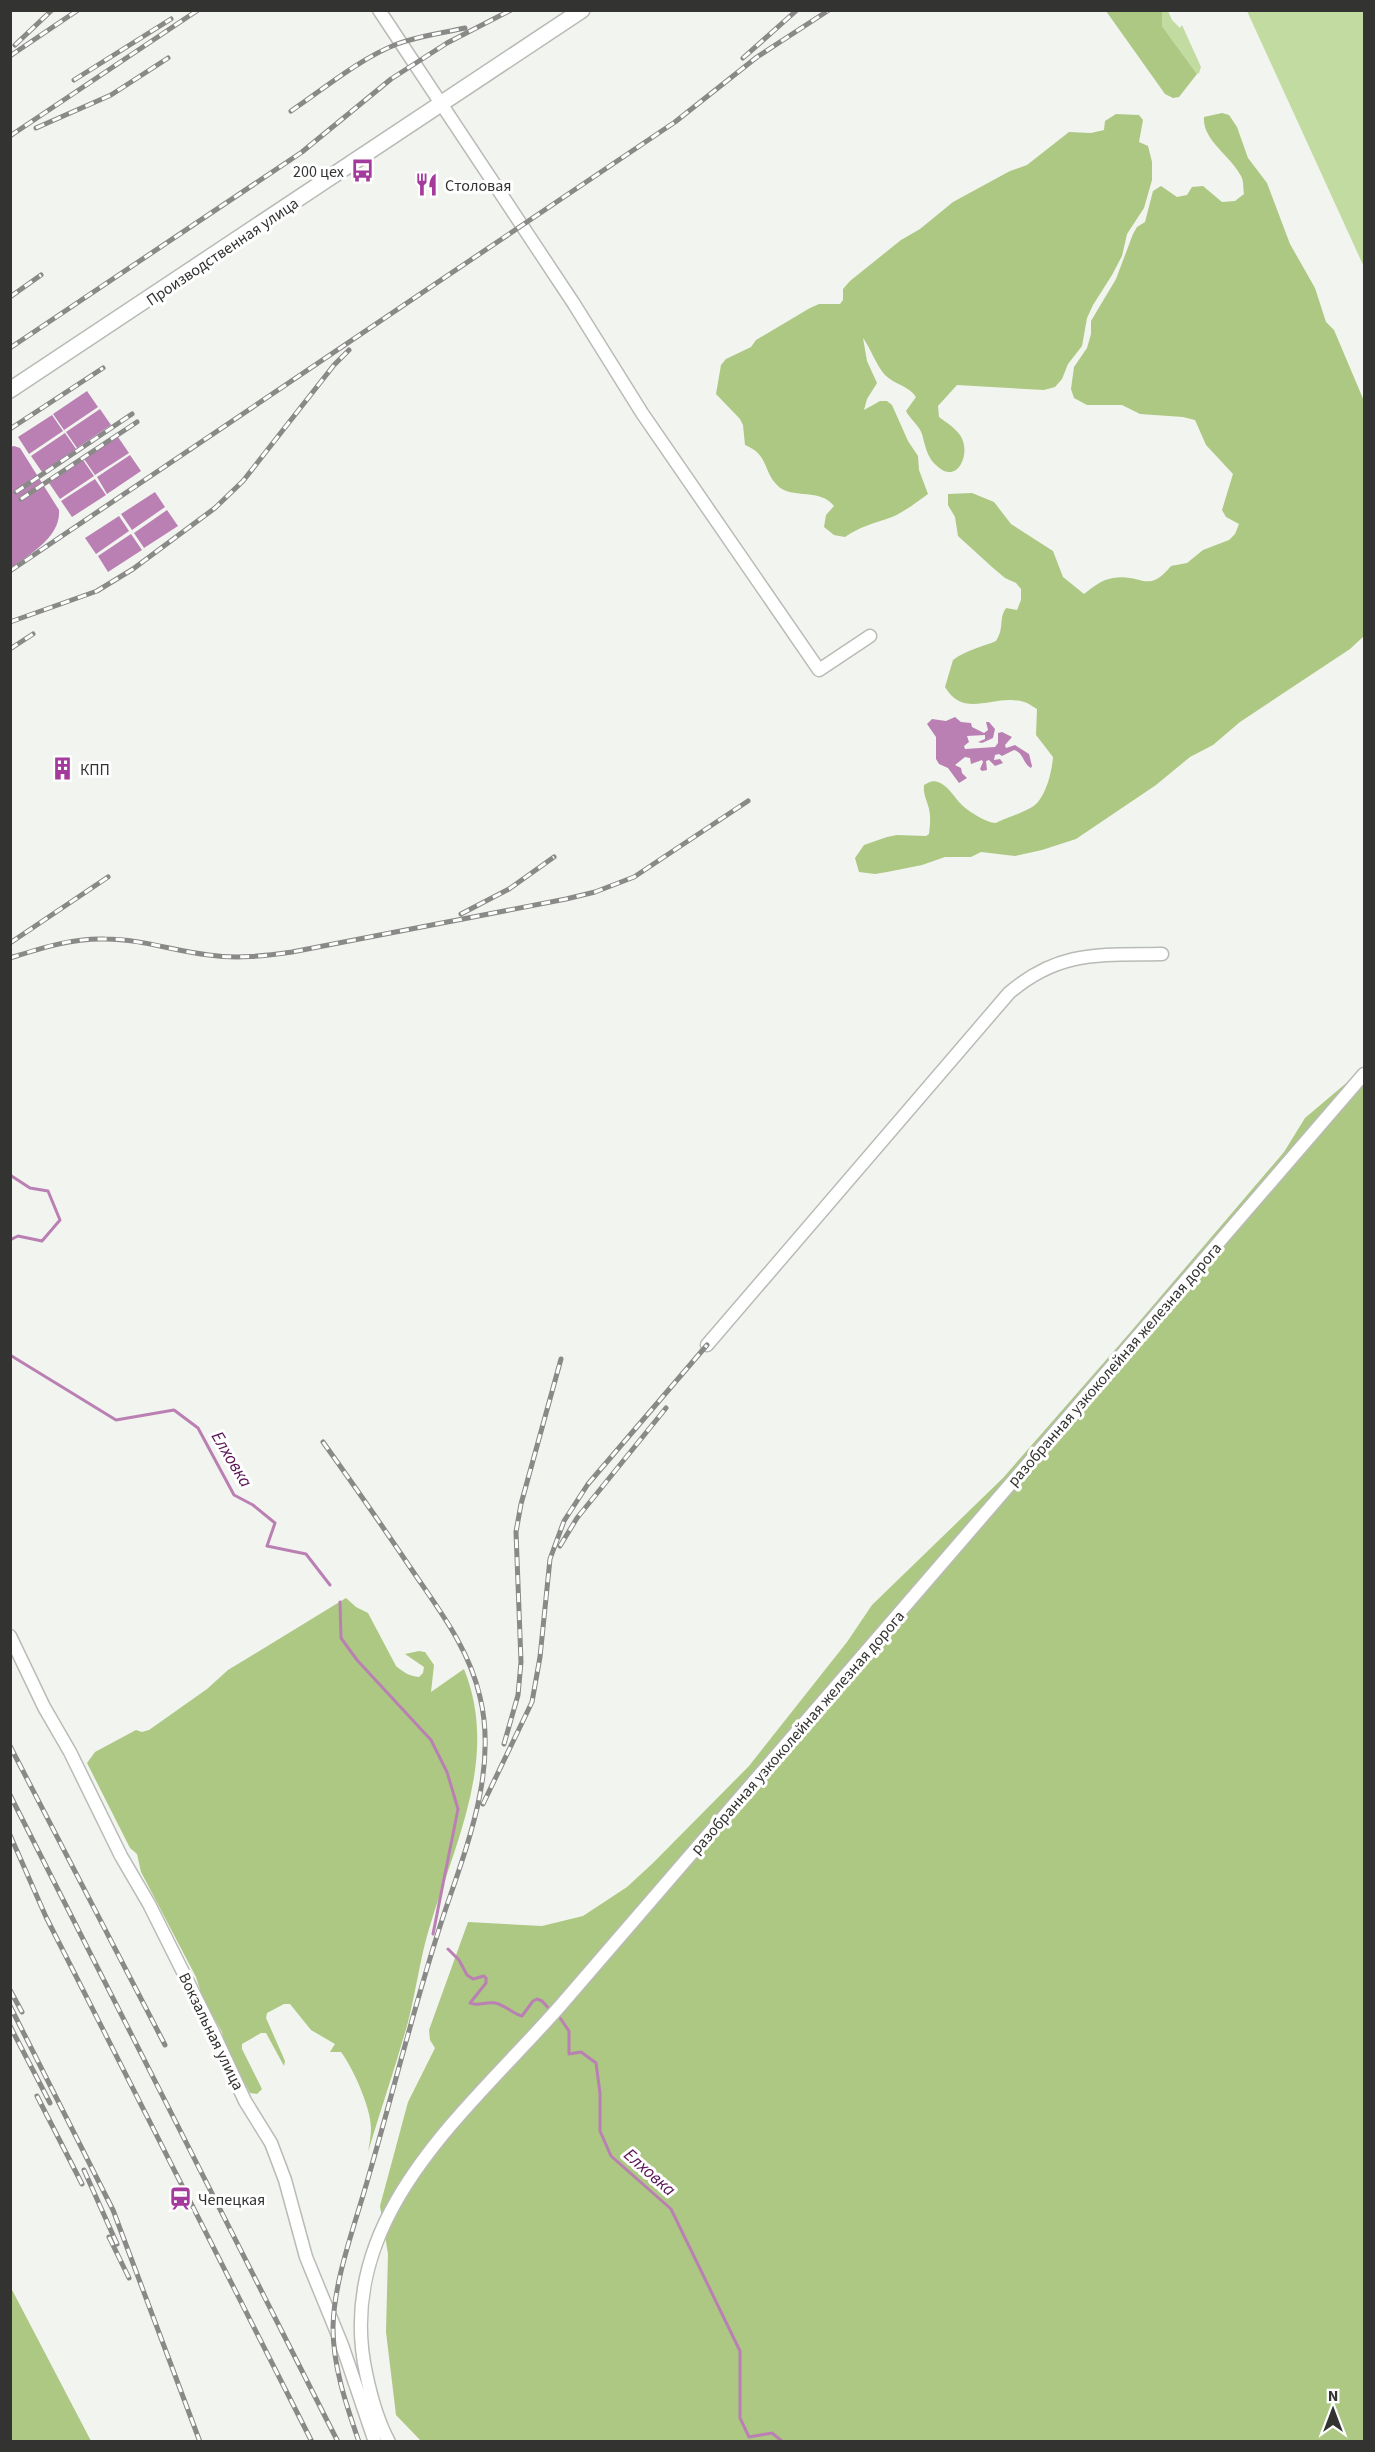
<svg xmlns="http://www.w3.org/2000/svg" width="1375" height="2452" font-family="'Source Sans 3',sans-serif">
  <rect width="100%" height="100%" fill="#f2f4ef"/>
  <path fill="#c2dba1" d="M1162,11H1168L1172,20L1180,28L1182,25L1201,67L1199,73L1197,74L1162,26Z
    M1247,11H1364V267Z"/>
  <path fill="#acc883" d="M1106,11H1162V26L1197,74L1179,97L1173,98L1165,94Z
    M1222,113L1229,115L1237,127L1248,158L1267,183L1290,244L1315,288L1326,322L1334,330L1364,401V636L1350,649L1240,722L1213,745L1190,757L1156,785L1076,839L1042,850L1015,856L981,852L971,857H945L922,865L887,872L875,874L859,872L855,858L864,845L887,837L897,835L926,836L929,834C930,825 931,817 929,809C927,800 923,795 924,785C928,783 932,780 938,782C947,785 953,795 959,802C966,810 986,823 996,823C1007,817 1031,811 1038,802C1047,791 1052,771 1053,757L1036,735L1037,709C1033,707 1029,703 1024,702C995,693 964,720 945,687L953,660C966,650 982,647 996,641C1005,627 998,620 1006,608L1017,610L1021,600V589L1016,583L1005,578L992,567L958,536L955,517L948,505V494L972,493L994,502L1011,524L1053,551L1063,577L1084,594C1093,587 1101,580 1113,578C1142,573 1147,595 1171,566L1187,563L1203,550L1229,540L1235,534L1239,524L1226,517L1222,510L1233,474L1206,445L1195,420L1183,417L1140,414L1122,405H1087L1074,398L1071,389L1074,367L1087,348L1091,334V321L1116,279L1133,234L1137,227L1145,222L1153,191L1161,186L1177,197L1187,195L1192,187L1203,186L1222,202L1235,201L1244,194C1243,189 1244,181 1241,176C1231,156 1202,140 1204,117Z
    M1116,114L1139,115L1143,120L1139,142L1148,146L1152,162V180L1144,208L1127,234L1122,256L1112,275L1093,305L1087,318L1082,346L1068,364L1062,379L1055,387L1044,390L957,385L938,406L939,417C946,422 955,428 960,435C972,452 958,486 937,466C927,458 925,445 922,434C919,425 910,419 906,411L916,397C908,385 895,385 885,375C876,365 871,349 863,338L867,361L877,383L867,399L864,410L880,401H887L892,405L908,441L918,456L919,470L928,494C917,502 904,512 892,517C875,523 859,527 845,537L834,535L824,527L826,515L834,506C820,488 794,499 779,487C762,472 770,455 745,445L743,425L740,419L716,394L721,365L726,359L751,347L756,340L810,308L819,304H840L843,300V289L850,281L901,240L920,229L953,202L1010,171L1027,165L1069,132L1091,133L1104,130L1105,121Z
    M1364,1068V2441H421L396,2415L386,2332L388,2254L380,2206L408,2102L435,2048L430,2040L429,2030L468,1922L542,1926L583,1916L627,1887L653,1863L749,1766L847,1642L872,1605L1003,1478L1127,1336L1284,1152L1305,1118Z
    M346,1598L356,1607L368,1613L396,1666C403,1672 409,1676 419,1677L423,1673L424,1667L405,1654L419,1651L425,1652L434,1665L431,1692L464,1669C500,1758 454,1844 429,1929C420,1959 416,1991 408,2022C396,2065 381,2109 368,2152C369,2145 371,2136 371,2128C371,2108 353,2068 341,2052H330L335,2044L311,2030L290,2004H284L267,2013L266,2018L285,2061L284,2066L266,2033H261L242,2044V2049L262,2089L257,2094L250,2093L225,2047L222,2032L203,1999L196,1977L141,1872L137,1854L130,1848L87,1763L95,1752L136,1730L142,1732L149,1730L207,1689L228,1670Z
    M10,2286L91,2441H11Z"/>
  <path fill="#ba80b3" d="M87,391L98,407L64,430L53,414Z
    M100,409L111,425L77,448L66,432Z
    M52,415L63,431L29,454L18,437Z
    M65,433L76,449L42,472L31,456Z
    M118,437L129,453L95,475L84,459Z
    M14,446L20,448L59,510C61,537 30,554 11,568L10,447Z
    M130,455L141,471L107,494L97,477Z
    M83,460L94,476L60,499L49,483Z
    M95,479L106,495L72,517L61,501Z
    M155,492L165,507L132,530L121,514Z
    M167,510L178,526L144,548L134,533Z
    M119,516L129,531L96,554L85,538Z
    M131,534L142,550L108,572L98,556Z
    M955,717L961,722L971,723L972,727L984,733L988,730L986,722H989L995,729L993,738L982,743L978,742L985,739V735L967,736L969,742L964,746L965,749L995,747L998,743V733L1002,732L1012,737L1005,745L1006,748L1015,745L1029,754L1032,766L1031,768C1023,764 1024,753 1014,750L1002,756L999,754L995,755L994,760L1000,759L1003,763L995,766L989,760L986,761L987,770L982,771L980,769L983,762L982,760L971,764L970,758L965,757L955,765L961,768L962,773L967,778L959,783L948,768L939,764L936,759V737L927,724L932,719L946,721Z"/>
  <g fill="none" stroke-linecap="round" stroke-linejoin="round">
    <path stroke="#ba80b3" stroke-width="3" d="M10,1175L30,1188L48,1191L60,1220L42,1241L18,1236L10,1240
      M10,1355L116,1420L174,1410L198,1428L234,1495L253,1505L275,1523L267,1546L306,1554L330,1585
      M340,1602L341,1638L357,1660L431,1740L447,1772L458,1809L433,1934
      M448,1949L459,1960L467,1975L473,1979L484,1976L486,1978V1983L470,2003C478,2007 486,2001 495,2003C505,2005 512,2013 522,2016L533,2001L537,1999L542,2001L552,2012
      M558,2015L569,2031V2054L581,2052L596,2063L600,2093V2131L611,2156L671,2209L740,2351V2418L749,2437L772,2433L783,2442"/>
    <defs>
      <path id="minor" d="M379,10L574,304L642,413L819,670L870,636
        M707,1345L1009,993C1059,950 1100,955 1162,954
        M10,1636L44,1707L70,1752L121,1856L149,1904L213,2032L245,2101L271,2143L285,2180L306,2257L342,2345L375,2442
        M389,2442C377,2420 371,2397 366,2373C332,2216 470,2109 561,2005L1364,1074"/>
      <path id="major" d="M10,390L582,10"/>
    </defs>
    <use href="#minor" stroke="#b9bbb6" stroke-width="15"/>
    <use href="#major" stroke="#b9bbb6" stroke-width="18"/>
    <use href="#minor" stroke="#fff" stroke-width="12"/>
    <use href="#major" stroke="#fff" stroke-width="15"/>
    <defs>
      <path id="rail" d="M15,45L52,10
        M10,56L78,10
        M743,58L797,10
        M74,80L171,19
        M291,111C325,88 359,59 397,44C419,36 443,33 465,28
        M36,128L111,95L168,58
        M10,136L198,10
        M10,297L41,275
        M10,348L302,152L391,79L447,43L511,10
        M10,429L103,368
        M16,492L132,414
        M21,499L137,422
        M10,571L675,122L757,57L829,10
        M10,622L97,591L133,569L215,508L243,481L334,365L349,350
        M10,649L33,634
        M461,914L509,889L554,857
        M10,943L108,877
        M10,958C42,948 72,938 105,939C142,939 173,951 209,955C237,959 264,956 292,952L566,899L595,892L634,877L748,801
        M323,1442C353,1484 383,1527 412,1570C439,1610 469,1648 480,1697C498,1771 466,1848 443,1917C415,2002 394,2089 369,2175C356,2222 334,2278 333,2327C333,2367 346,2404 359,2442
        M560,1546L577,1518L666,1408
        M504,1744L518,1695L521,1662L516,1532L521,1504L561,1359
        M10,1746L165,2045
        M10,1795L338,2442
        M483,1804L532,1702L540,1657L550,1559L564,1521L588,1484L707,1345
        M10,1835L46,1917L312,2442
        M10,1990L22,2012
        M10,2006L113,2210L200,2442
        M10,2026L50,2103
        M37,2096L82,2184
        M84,2170L117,2244
        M109,2237L129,2278"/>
    </defs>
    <use href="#rail" stroke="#898a87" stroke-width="5"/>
    <use href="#rail" stroke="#fff" stroke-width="3" stroke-dasharray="9" stroke-linecap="butt"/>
  </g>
  <defs>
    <symbol id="bus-bare" viewBox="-9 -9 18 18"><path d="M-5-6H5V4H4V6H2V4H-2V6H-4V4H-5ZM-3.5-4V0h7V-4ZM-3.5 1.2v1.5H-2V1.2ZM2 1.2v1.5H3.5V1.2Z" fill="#a43a9c" stroke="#fff" stroke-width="2.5" paint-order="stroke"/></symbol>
    <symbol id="restaurant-bare" viewBox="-9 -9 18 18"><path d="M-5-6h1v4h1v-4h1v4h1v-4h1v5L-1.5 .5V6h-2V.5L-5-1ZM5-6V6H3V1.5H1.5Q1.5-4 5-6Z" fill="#a43a9c" stroke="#fff" stroke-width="2.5" paint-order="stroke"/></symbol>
    <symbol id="building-bare" viewBox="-9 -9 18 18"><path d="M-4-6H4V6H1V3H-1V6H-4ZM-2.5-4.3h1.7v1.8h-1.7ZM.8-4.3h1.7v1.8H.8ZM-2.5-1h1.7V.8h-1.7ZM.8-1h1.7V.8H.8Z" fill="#a43a9c" stroke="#fff" stroke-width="2.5" paint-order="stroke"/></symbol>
    <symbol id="station-bare" viewBox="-9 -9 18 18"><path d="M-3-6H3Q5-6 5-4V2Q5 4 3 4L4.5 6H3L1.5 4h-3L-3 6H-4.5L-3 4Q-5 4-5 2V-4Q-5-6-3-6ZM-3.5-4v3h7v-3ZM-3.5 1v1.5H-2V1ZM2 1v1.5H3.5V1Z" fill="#a43a9c" stroke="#fff" stroke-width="2.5" paint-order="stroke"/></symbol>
  </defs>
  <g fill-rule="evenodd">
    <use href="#bus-bare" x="346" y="154" width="33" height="33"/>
    <use href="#restaurant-bare" x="410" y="168" width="33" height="33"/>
    <use href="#building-bare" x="46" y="752" width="33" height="33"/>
    <use href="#station-bare" x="164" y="2182" width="33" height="33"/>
  </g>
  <g text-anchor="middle" stroke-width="6" stroke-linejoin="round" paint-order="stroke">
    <g font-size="16" fill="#333432" stroke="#fff" text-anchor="start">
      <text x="344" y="177" text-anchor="end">200 цех</text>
      <text x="445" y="191">Cтоловая</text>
      <text x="80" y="775">КПП</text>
      <text x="198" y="2205">Чепецкая</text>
    </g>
    <g font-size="16" fill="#333432" stroke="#fff">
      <text transform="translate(222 251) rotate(-34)" y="6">Производственная улица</text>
      <text transform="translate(1114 1364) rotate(-49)" y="6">разобранная узкоколейная железная дорога</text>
      <text transform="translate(797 1732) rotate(-49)" y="6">разобранная узкоколейная железная дорога</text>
      <text transform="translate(212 2031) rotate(64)" y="6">Вокзальная улица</text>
    </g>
    <g font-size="18" font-style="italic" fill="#581254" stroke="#fff">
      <text transform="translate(232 1459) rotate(59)" y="6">Елховка</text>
      <text transform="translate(650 2172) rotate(41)" y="6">Елховка</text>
    </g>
  </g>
  <rect width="1375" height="2452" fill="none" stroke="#333432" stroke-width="24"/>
  <g transform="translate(1333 2410)" stroke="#ffffff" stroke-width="4.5" paint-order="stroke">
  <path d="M0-4.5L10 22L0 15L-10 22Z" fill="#333432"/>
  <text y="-9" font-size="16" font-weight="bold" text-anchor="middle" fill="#333432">N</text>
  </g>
</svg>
